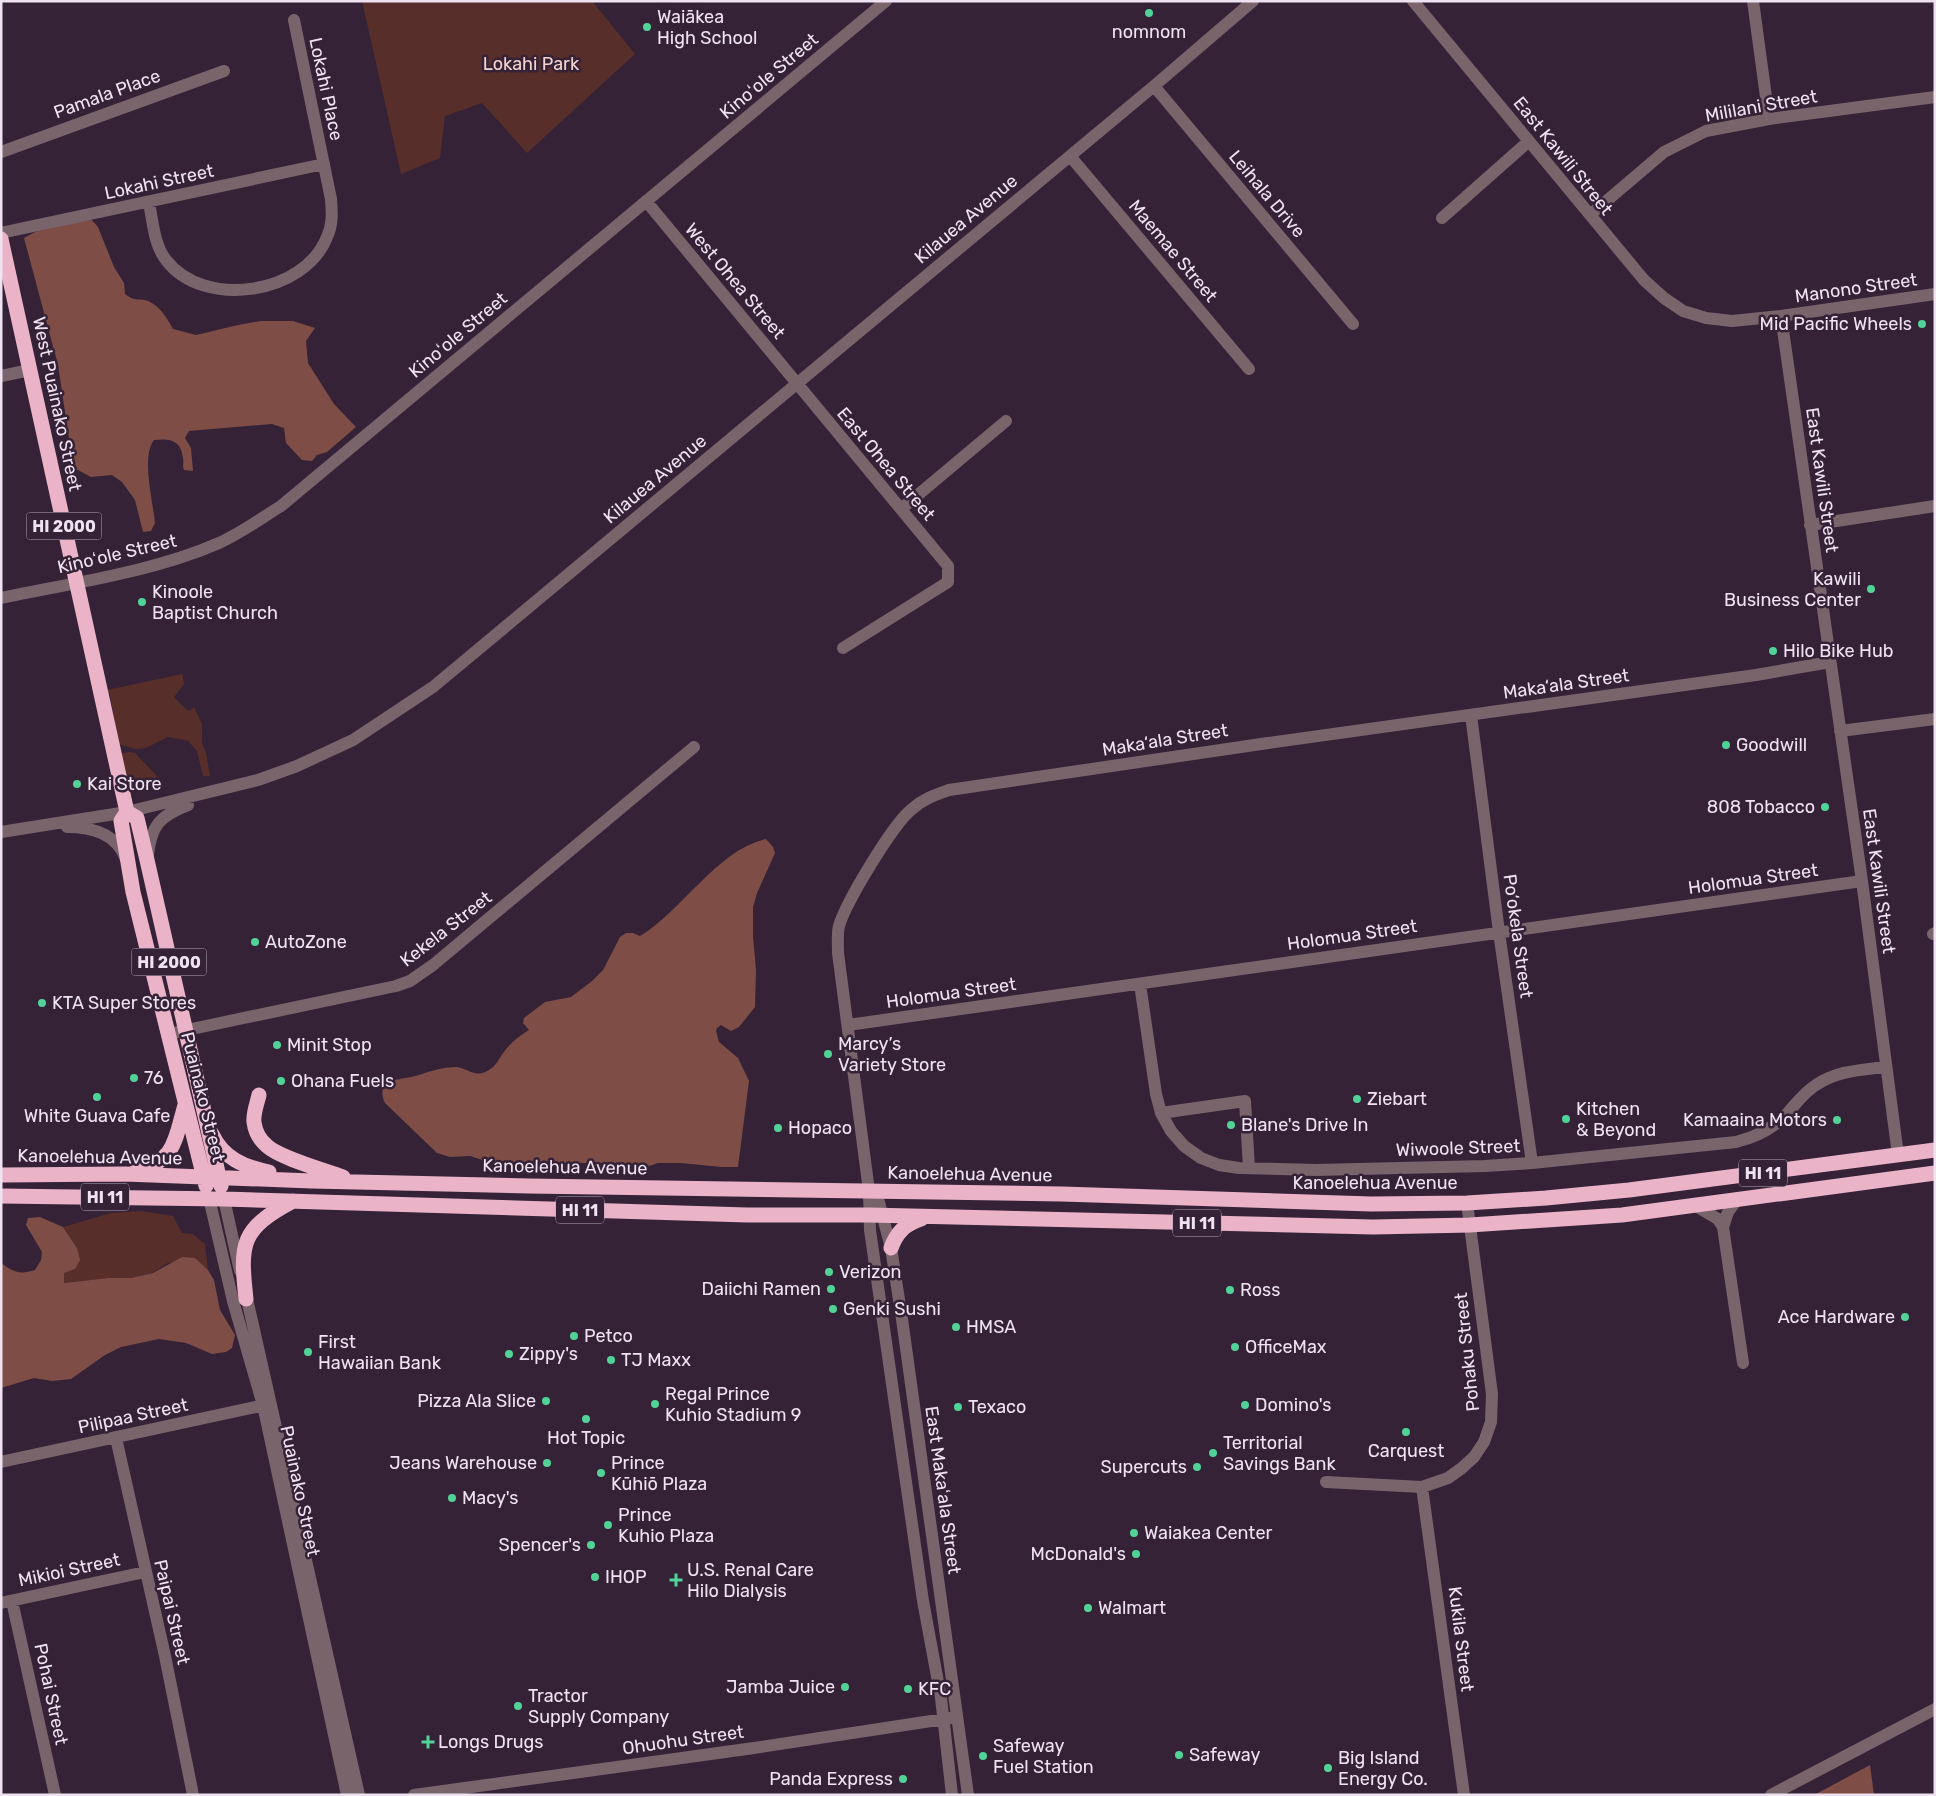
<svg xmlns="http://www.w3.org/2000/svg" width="1936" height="1796" font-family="Rubik,sans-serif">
  <rect width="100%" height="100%" fill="#352237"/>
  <path fill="#572e29" d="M362,1H592L635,54L527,153L482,103L445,116L440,158L401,174Z
    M182,674L184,684L174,697L188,711L191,710L194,707L202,724V742L206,753L210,776H203L197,751L188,741L168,737L146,748L135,749L119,744L110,696L107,690Z
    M129,752L135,753L157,776L155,786L136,791L129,782L121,756L123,753Z
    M141,1211L173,1216L182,1233L193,1234L205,1244L208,1270L195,1258L168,1263L152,1273L131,1278H108L64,1283V1273L75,1269L77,1248L63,1227L111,1213Z"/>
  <path fill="#7e4d46" d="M90,218L98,227L114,267L124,283L125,294C136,303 138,297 148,301C160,306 167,318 173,329L196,335L238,325L261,321H293L315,328L306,341L308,363L334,404L356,427L327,452L317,455L312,461L302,460L286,443L284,428L272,424L189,431L185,438L191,448L193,471L184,470C182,466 184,463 183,458C181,440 170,438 154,440C141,457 153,501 155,523L151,531L143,532L135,500L122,482L112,475L91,477L76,469L69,439L58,365L24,238L35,232Z
    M766,839L773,847L775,853L757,893L753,907V937L756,970L755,1007L739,1027L731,1031L721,1025L717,1028L716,1031L719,1042L738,1058L749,1081L738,1167H721L681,1163H658L644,1168L621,1163H504L489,1162L470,1156L450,1157L437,1153L385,1103C373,1077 405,1080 419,1075C431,1071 443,1067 456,1067C467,1068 474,1077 485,1072C498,1067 499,1056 508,1047C514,1040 521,1035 529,1030L523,1023L524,1018L545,1002L571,997L592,981L603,970L620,937L626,933H633L640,936C681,912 718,849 766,839Z
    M40,1217L63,1227L77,1248L80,1260L75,1269L64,1273V1283L108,1278H131L153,1273L182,1257L195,1258L208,1270L214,1280L220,1310L235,1335L232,1348L226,1352L212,1354L186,1343L159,1339L121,1347L105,1355L71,1379L52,1381L34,1378L1,1388V1263C14,1272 19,1275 35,1270L41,1260L42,1252L26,1225L28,1218Z
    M1870,1765L1874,1795H1814Z"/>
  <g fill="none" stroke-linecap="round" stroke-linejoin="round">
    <path stroke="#7a646c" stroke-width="12" d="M1413,1L1644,280L1664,298L1683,311L1706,318L1732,321L1781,316L1935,294
      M1753,1L1769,119
      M1154,86L1353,324
      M1,152L224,71
      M1070,156L1249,369
      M646,201L948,566V582L843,648
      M149,203C153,222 154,245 166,260C204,310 305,294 327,237C333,224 332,213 331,199L294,20
      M1590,215L1664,152L1706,131L1769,119L1935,97
      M1442,218L1529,141
      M1,233L324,164
      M1781,316L1862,881L1898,1155
      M1,376L30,370
      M901,509L1006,421
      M1810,525L1935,506
      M1,598C72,583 153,572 219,543C241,533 260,519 281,506L886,1
      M1471,715L1499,932L1532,1163
      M1840,731L1935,719
      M67,827C92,827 116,833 126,859
      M1,832L127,812L258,780L297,766L353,740L433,687L1154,86L1253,1
      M148,855C151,825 161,815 188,805
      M1933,934L1935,933
      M1140,984L1156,1094L1161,1113L1171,1131L1184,1146L1201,1158L1219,1165L1239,1168L1316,1170L1485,1166L1532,1163L1736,1142C1756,1137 1772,1129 1786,1115C1796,1104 1803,1093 1816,1085C1836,1071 1861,1070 1885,1067
      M848,1025L1862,881
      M168,1034L396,986L410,981L433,965L694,747
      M1161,1113L1245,1101L1249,1168
      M876,1191L891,1248L902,1319L968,1795
      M209,1198L233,1301L263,1405L347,1795
      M224,1199L240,1271
      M1696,1206L1718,1219L1723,1227L1743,1363
      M1723,1227L1728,1212L1737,1200
      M245,1290L359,1795
      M116,1438L165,1656L193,1795
      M1,1462L269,1404
      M1326,1482L1422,1487L1448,1478L1462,1468L1474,1457L1484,1442L1491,1422L1492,1394L1467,1203
      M1422,1487L1464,1795
      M12,1601L55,1795
      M1,1603L145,1572
      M414,1795L754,1748L951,1718
      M952,1795L941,1698L923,1601L870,1230L869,1191L838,953C838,944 837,934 839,926C846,902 893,824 912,809C923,799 935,795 949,790L1268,743L1756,675L1830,662
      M1771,1795L1935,1709"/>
    <path stroke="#eab3c7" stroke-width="15" d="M1,239L127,812
      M127,812L137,818L147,860L221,1186
      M127,812L121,821L133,892L206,1186
      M259,1095C257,1104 253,1113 254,1122C255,1131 260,1140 267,1146C280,1158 324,1170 343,1177
      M212,1134C223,1158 244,1167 269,1172
      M136,1171C176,1161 175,1139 185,1105
      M1,1175L125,1174L312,1181L529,1186L1062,1194L1371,1204L1467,1203L1546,1198L1629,1190L1935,1150
      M1,1196L224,1199L747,1215H869L1373,1227L1470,1225L1622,1215L1935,1173
      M891,1248C897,1232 904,1225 921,1219
      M246,1299C240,1244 240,1229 293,1201"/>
  </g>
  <g fill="#51d397" stroke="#352237" stroke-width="2">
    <circle cx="1149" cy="13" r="5"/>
    <circle cx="647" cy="27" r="5"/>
    <circle cx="1922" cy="324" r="5"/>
    <circle cx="1871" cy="589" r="5"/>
    <circle cx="142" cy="602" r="5"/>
    <circle cx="1773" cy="651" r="5"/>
    <circle cx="1726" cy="745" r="5"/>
    <circle cx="77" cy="784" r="5"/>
    <circle cx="1825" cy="807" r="5"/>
    <circle cx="255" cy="942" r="5"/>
    <circle cx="42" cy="1003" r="5"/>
    <circle cx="277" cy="1045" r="5"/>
    <circle cx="828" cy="1054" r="5"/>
    <circle cx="134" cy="1078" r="5"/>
    <circle cx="281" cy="1081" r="5"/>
    <circle cx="97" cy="1097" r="5"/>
    <circle cx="1357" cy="1099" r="5"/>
    <circle cx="1566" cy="1119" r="5"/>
    <circle cx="1837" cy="1120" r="5"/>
    <circle cx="1231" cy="1125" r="5"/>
    <circle cx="778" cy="1128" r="5"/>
    <circle cx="829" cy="1272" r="5"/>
    <circle cx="831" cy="1289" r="5"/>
    <circle cx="1230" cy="1290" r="5"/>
    <circle cx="833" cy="1309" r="5"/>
    <circle cx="1905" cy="1317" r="5"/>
    <circle cx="956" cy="1327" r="5"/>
    <circle cx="574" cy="1336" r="5"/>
    <circle cx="1235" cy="1347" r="5"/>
    <circle cx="308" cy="1352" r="5"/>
    <circle cx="509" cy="1354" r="5"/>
    <circle cx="611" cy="1360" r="5"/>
    <circle cx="546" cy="1401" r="5"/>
    <circle cx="655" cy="1404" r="5"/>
    <circle cx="1245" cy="1405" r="5"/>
    <circle cx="958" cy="1407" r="5"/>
    <circle cx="586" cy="1419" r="5"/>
    <circle cx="1406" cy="1432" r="5"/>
    <circle cx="1213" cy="1453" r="5"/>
    <circle cx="547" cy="1463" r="5"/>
    <circle cx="1197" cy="1467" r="5"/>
    <circle cx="601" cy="1473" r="5"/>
    <circle cx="452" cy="1498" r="5"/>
    <circle cx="608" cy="1525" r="5"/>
    <circle cx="1134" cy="1533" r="5"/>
    <circle cx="591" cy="1545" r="5"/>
    <circle cx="1136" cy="1554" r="5"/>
    <circle cx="595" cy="1577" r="5"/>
    <path d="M673.5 1572.5h5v5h5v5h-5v5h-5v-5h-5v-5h5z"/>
    <circle cx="1088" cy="1608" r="5"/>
    <circle cx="845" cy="1687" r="5"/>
    <circle cx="908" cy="1689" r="5"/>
    <circle cx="518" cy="1706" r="5"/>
    <path d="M425.5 1734.5h5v5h5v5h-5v5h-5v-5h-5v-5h5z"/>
    <circle cx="1179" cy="1755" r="5"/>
    <circle cx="983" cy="1756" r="5"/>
    <circle cx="1328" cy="1768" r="5"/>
    <circle cx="903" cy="1779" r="5"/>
  </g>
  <g text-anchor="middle" stroke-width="5" stroke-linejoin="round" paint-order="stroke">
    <g fill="#352237" stroke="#b8a9b9" stroke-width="1">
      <rect x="26.5" y="512.5" width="75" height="27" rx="4"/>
      <rect x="131.5" y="948.5" width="75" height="27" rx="4"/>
      <rect x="1739" y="1159.5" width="48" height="27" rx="4"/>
      <rect x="81" y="1183.5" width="48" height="27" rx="4"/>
      <rect x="556" y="1196.5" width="48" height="27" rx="4"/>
      <rect x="1173" y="1209.5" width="48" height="27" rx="4"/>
    </g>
    <g font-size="16" font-weight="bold" fill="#f0e3f1">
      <text x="64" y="532">HI 2000</text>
      <text x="169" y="968">HI 2000</text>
      <text x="1763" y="1179">HI 11</text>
      <text x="105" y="1203">HI 11</text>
      <text x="580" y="1216">HI 11</text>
      <text x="1197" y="1229">HI 11</text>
    </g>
    <g font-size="18" fill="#f0e3f1" stroke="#352237" text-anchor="start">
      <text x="657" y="23">Waiākea<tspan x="657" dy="21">High School</tspan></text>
      <text x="1149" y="38" text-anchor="middle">nomnom</text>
      <text x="1912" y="330" text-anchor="end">Mid Pacific Wheels</text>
      <text x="1861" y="585" text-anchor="end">Kawili<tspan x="1861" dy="21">Business Center</tspan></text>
      <text x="152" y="598">Kinoole<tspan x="152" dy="21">Baptist Church</tspan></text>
      <text x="1783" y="657">Hilo Bike Hub</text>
      <text x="1736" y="751">Goodwill</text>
      <text x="87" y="790">Kai Store</text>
      <text x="1815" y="813" text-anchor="end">808 Tobacco</text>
      <text x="265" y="948">AutoZone</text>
      <text x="52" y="1009">KTA Super Stores</text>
      <text x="838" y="1050">Marcy’s<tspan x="838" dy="21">Variety Store</tspan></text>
      <text x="287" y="1051">Minit Stop</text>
      <text x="144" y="1084">76</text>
      <text x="291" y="1087">Ohana Fuels</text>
      <text x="1367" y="1105">Ziebart</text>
      <text x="1576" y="1115">Kitchen<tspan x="1576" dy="21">&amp; Beyond</tspan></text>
      <text x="97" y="1122" text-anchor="middle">White Guava Cafe</text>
      <text x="1827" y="1126" text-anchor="end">Kamaaina Motors</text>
      <text x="1241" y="1131">Blane's Drive In</text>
      <text x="788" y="1134">Hopaco</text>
      <text x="839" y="1278">Verizon</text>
      <text x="821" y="1295" text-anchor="end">Daiichi Ramen</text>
      <text x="1240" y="1296">Ross</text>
      <text x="843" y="1315">Genki Sushi</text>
      <text x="1895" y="1323" text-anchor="end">Ace Hardware</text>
      <text x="966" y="1333">HMSA</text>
      <text x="584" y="1342">Petco</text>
      <text x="318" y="1348">First<tspan x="318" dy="21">Hawaiian Bank</tspan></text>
      <text x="1245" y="1353">OfficeMax</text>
      <text x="519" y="1360">Zippy's</text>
      <text x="621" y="1366">TJ Maxx</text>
      <text x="665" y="1400">Regal Prince<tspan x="665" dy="21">Kuhio Stadium 9</tspan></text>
      <text x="536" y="1407" text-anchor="end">Pizza Ala Slice</text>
      <text x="1255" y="1411">Domino's</text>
      <text x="968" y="1413">Texaco</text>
      <text x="586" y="1444" text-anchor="middle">Hot Topic</text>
      <text x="1223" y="1449">Territorial<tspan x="1223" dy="21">Savings Bank</tspan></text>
      <text x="1406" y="1457" text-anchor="middle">Carquest</text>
      <text x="537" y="1469" text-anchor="end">Jeans Warehouse</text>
      <text x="611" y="1469">Prince<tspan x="611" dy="21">Kūhiō Plaza</tspan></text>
      <text x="1187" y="1473" text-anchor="end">Supercuts</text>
      <text x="462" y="1504">Macy's</text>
      <text x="618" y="1521">Prince<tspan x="618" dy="21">Kuhio Plaza</tspan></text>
      <text x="1144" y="1539">Waiakea Center</text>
      <text x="581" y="1551" text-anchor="end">Spencer's</text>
      <text x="1126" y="1560" text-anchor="end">McDonald's</text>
      <text x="687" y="1576">U.S. Renal Care<tspan x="687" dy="21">Hilo Dialysis</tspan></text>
      <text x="605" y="1583">IHOP</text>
      <text x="1098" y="1614">Walmart</text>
      <text x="835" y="1693" text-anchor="end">Jamba Juice</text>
      <text x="918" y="1695">KFC</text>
      <text x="528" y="1702">Tractor<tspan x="528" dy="21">Supply Company</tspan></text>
      <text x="438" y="1748">Longs Drugs</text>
      <text x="993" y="1752">Safeway<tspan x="993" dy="21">Fuel Station</tspan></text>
      <text x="1189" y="1761">Safeway</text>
      <text x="1338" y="1764">Big Island<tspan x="1338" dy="21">Energy Co.</tspan></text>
      <text x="893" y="1785" text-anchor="end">Panda Express</text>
    </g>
    <g font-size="18" fill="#f4d2cd" stroke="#352237">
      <text x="531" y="70">Lokahi Park</text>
    </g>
    <g font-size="18" fill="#f0e3f1" stroke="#352237">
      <text transform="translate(769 76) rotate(-40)" y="6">Kinoʻole Street</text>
      <text transform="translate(326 89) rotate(78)" y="6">Lokahi Place</text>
      <text transform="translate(107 94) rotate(-20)" y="6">Pamala Place</text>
      <text transform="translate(1761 106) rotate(-10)" y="6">Mililani Street</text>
      <text transform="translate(1563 156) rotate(51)" y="6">East Kawili Street</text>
      <text transform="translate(159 182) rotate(-12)" y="6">Lokahi Street</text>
      <text transform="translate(1267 194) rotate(50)" y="6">Leihala Drive</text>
      <text transform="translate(966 219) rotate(-40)" y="6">Kilauea Avenue</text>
      <text transform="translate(1173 251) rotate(50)" y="6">Maemae Street</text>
      <text transform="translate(735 281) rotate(50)" y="6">West Ohea Street</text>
      <text transform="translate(1856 288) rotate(-8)" y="6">Manono Street</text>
      <text transform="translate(458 335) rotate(-40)" y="6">Kinoʻole Street</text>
      <text transform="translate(57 404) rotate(78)" y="6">West Puainako Street</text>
      <text transform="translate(886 464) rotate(50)" y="6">East Ohea Street</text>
      <text transform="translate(655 479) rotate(-40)" y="6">Kilauea Avenue</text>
      <text transform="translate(1822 480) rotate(82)" y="6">East Kawili Street</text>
      <text transform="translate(117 554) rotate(-13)" y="6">Kinoʻole Street</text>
      <text transform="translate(1566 684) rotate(-8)" y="6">Maka‘ala Street</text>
      <text transform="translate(1165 740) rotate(-9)" y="6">Maka‘ala Street</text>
      <text transform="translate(1753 879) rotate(-8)" y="6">Holomua Street</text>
      <text transform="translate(1879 881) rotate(82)" y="6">East Kawili Street</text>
      <text transform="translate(446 929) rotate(-38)" y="6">Kekela Street</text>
      <text transform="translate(1352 935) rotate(-8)" y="6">Holomua Street</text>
      <text transform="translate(1518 936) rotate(82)" y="6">Po‘okela Street</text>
      <text transform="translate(951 993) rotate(-8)" y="6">Holomua Street</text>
      <text transform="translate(203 1097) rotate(76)" y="6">Puainako Street</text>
      <text transform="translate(1458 1148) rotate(-2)" y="6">Wiwoole Street</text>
      <text transform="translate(100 1157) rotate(1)" y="6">Kanoelehua Avenue</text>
      <text transform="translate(565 1167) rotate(1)" y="6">Kanoelehua Avenue</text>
      <text transform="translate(970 1174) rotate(1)" y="6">Kanoelehua Avenue</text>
      <text x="1375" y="1189">Kanoelehua Avenue</text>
      <text transform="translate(1467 1352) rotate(-96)" y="6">Pohaku Street</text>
      <text transform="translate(133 1416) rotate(-12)" y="6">Pilipaa Street</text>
      <text transform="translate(943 1490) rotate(82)" y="6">East Makaʻala Street</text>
      <text transform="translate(300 1491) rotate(78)" y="6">Puainako Street</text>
      <text transform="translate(69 1570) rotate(-12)" y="6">Mikioi Street</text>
      <text transform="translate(172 1612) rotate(77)" y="6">Paipai Street</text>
      <text transform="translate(1461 1639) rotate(83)" y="6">Kukila Street</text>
      <text transform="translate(51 1694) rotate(78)" y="6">Pohai Street</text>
      <text transform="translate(683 1740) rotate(-8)" y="6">Ohuohu Street</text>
    </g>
  </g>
  <rect width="1936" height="1796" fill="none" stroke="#f0e3f1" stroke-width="5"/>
</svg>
